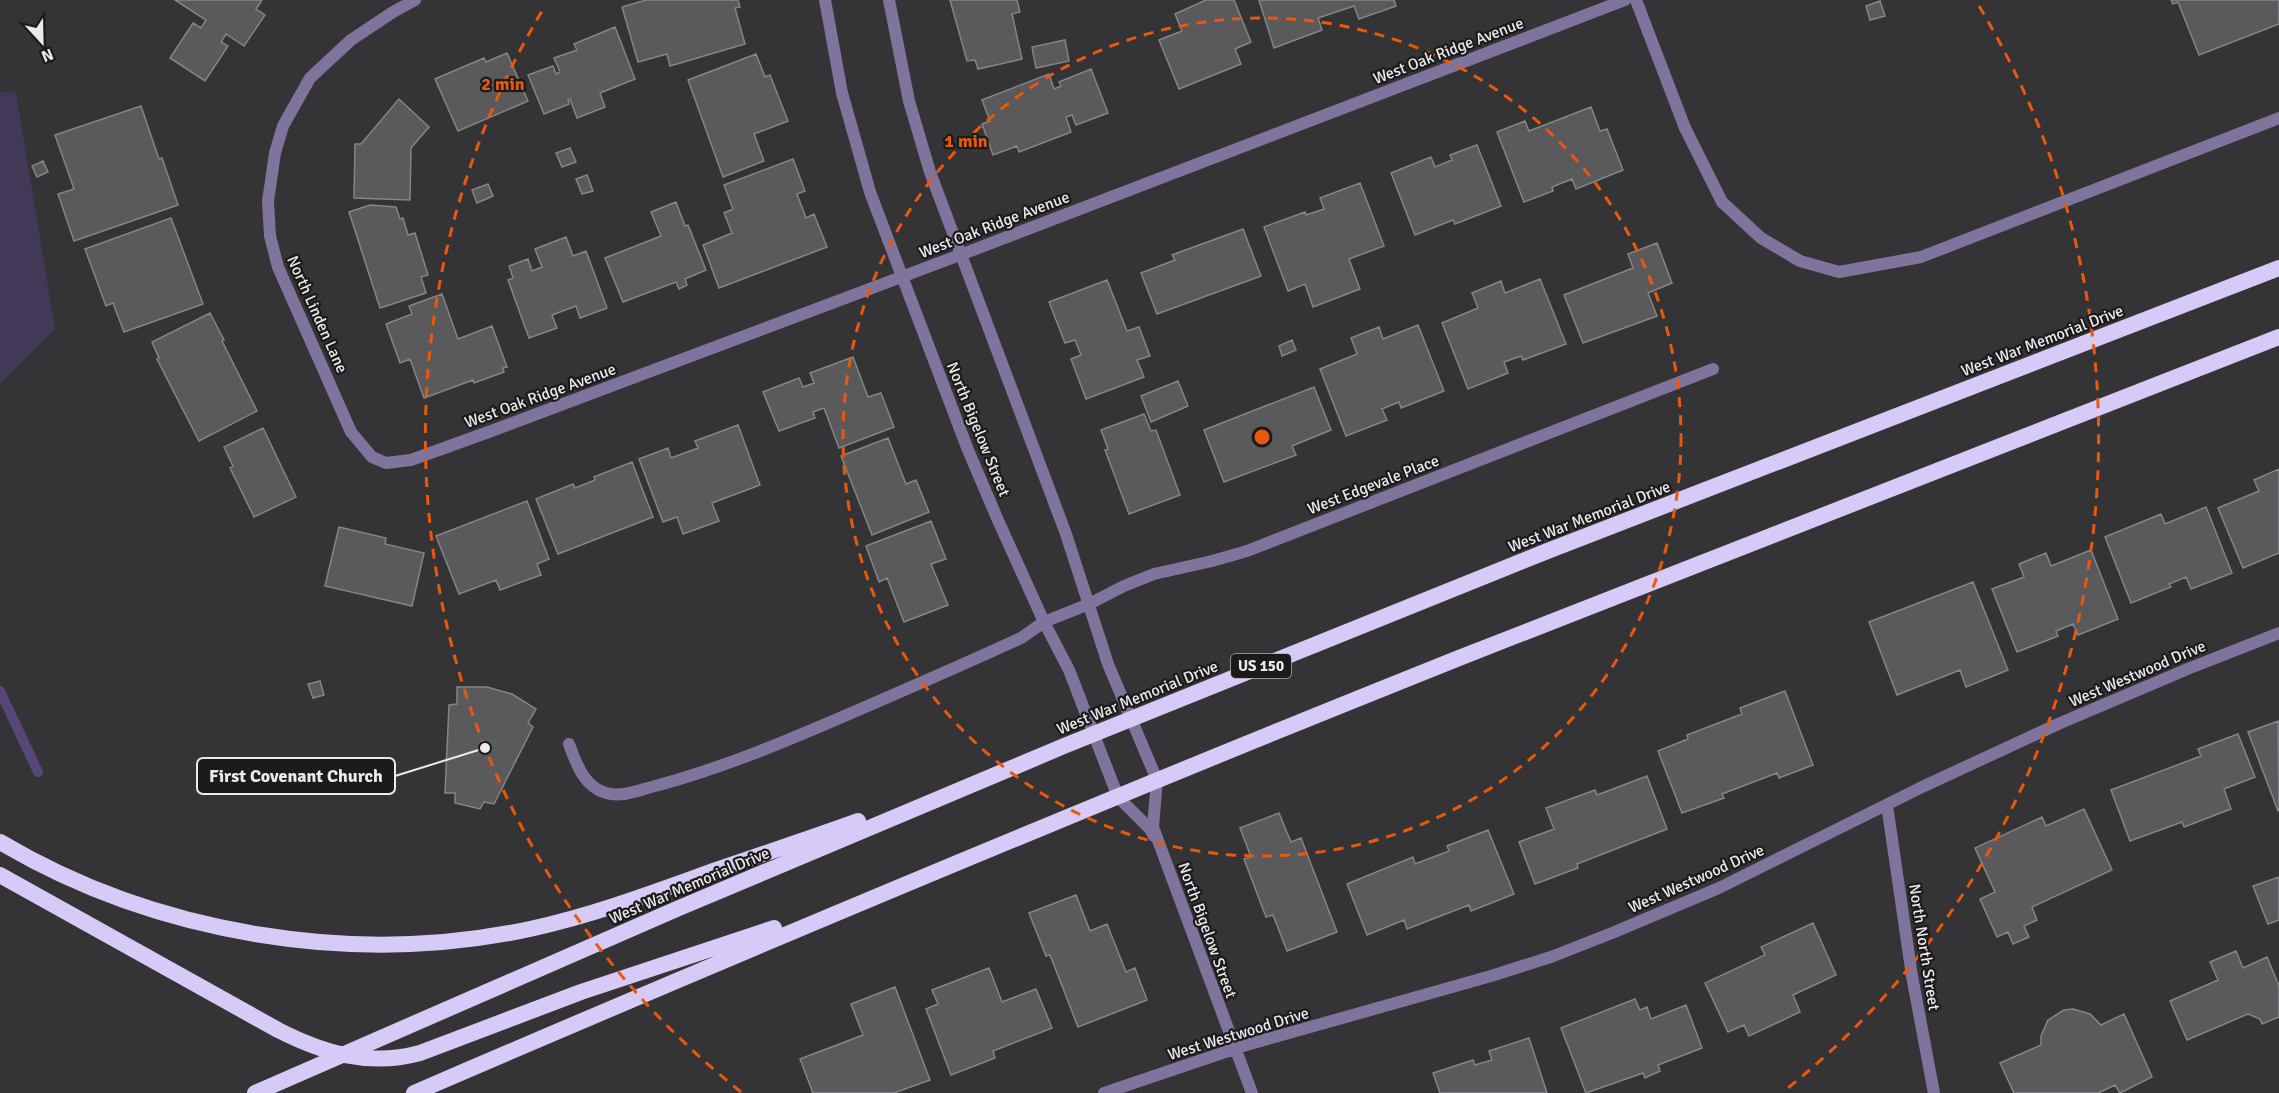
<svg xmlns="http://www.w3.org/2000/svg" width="2279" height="1093" font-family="Signika,sans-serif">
  <rect width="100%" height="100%" fill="#343336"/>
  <path fill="#423958" d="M0,91L16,93L55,329L0,384Z"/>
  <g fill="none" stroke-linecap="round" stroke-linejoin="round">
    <path stroke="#564777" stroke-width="10" d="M0,691L38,772"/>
  </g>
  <path fill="#5a595c" stroke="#858488" stroke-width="1.5" d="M175,0H262L256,9L265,15L244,46L226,34L221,42L228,46L205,81L170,58L193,23L201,28L206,20Z
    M646,0H738L740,7L735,8L745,44L670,66L667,54L638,62L622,7Z
    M950,0H1017L1020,12L1012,14L1022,59L978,69L975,60L967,61Z
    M1206,0H1234L1251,42L1235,49L1241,64L1179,89L1159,40L1182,31L1175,14Z
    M1259,0H1394L1396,6L1359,19L1354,6L1318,18L1322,30L1274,48Z
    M2171,0H2279V24L2199,55L2178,2L2173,4Z
    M1880,1L1885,16L1870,20L1866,6Z
    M615,27L635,79L600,93L605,107L577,118L570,99L568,100L569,104L544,114L528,75L553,66L556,74L560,72L554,58L577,50L574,44Z
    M1065,40L1069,61L1036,68L1032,47Z
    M507,53L528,101L458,131L435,79L484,58L486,62Z
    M756,54L765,77L770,75L788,121L754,134L764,161L723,177L688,80Z
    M1091,69L1108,113L1076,125L1072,115L1066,117L1071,132L1019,152L1017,146L993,155L982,124L990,121L982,100L1049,74L1054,89L1061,86L1059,82Z
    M399,99L429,127L411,148L410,200L354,198L355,144H361Z
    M141,106L159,159L162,158L178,205L74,241L58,194L74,189L55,135Z
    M1591,107L1600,131L1607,129L1623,170L1576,189L1572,179L1552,187L1553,191L1524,202L1497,132L1525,121L1529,131Z
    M1477,145L1501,206L1455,224L1453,220L1415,235L1391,173L1431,157L1435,167L1452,160L1450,155Z
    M570,148L576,162L562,167L556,153Z
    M793,159L805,191L797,194L806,218L814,214L827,247L719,288L703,245L732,233L724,213L733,209L724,185Z
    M43,161L48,172L37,177L32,166Z
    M587,175L593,191L582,194L576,179Z
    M1360,183L1384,246L1349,259L1360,289L1313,307L1305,284L1288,291L1264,227L1305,212L1306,215L1324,209L1320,198Z
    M488,184L493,196L477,203L472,190Z
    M676,202L685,226L688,225L706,270L685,279L687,285L679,289L676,282L623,302L605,258L661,236L651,212Z
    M370,205L396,207L400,219L403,218L408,235L415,233L428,275L421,277L426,293L380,308L349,212Z
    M171,218L203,304L124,332L113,303L106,306L85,249Z
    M1243,229L1261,276L1157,314L1141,273L1175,260L1172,255Z
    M566,237L573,256L586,251L607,308L580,318L576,306L552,315L557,328L529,338L508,280L513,278L509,266L528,259L532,271L542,267L535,249Z
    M1657,243L1672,283L1648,293L1657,316L1583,343L1564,295L1633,268L1628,254Z
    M1540,279L1566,344L1523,360L1521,356L1504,362L1508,373L1468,389L1442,323L1478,308L1472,293L1501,281L1505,293Z
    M1107,280L1127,331L1139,327L1150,356L1137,360L1144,377L1086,399L1071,359L1081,355L1075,340L1065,343L1049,302Z
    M442,294L458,339L492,326L507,367L503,368L504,372L474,383L473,380L424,398L410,359L400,363L386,324L412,314L409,306Z
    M210,313L224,340L222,341L257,411L199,441L157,359L159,358L152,342Z
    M1418,325L1444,391L1401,408L1399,402L1382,409L1387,420L1346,436L1320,369L1357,354L1351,338L1379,327L1383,339Z
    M1292,340L1296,350L1282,356L1279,346Z
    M853,357L868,397L881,393L894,427L839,448L824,408L813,412L815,418L779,431L763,392L799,378L803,387L814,383L810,373Z
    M1178,381L1188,406L1151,422L1141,396Z
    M1314,387L1331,430L1292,446L1296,455L1224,482L1204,430Z
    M1144,414L1151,431L1156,430L1180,495L1129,514L1105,450L1108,449L1101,430Z
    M738,425L760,485L712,503L719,521L683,534L677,517L663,522L639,459L668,448L671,458L698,448L695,441Z
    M263,428L296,497L254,517L230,468L233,466L224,447Z
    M888,438L906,484L916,480L929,512L872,535L841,456Z
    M632,462L653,517L558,554L536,499L573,484L575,488L595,480L594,477Z
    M2279,469V553L2243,568L2218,508L2259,491L2254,480Z
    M527,501L549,559L537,564L541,575L500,590L496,580L459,594L436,536Z
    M2206,507L2232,573L2191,589L2186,577L2169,584L2171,587L2131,603L2105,537L2161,514L2165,524Z
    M931,521L946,559L931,564L948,605L904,622L887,578L879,582L866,546Z
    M339,527L386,538L385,544L424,553L412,606L325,586Z
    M2091,550L2118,619L2078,635L2073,624L2056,631L2058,636L2017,652L1992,589L2024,577L2019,564L2046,553L2051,566Z
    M1973,582L2008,670L1966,687L1960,670L1897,695L1869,622Z
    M320,681L324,695L313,698L308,684Z
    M457,687H487L512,694L536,709L528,723L533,727L494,804L484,802L480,809L455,803V793H445L449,705L457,704Z
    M1785,691L1813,765L1779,778L1777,773L1722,794L1724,798L1682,813L1658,751L1688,739L1687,735L1742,714L1740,708Z
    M2278,721L2279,810L2278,811L2248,732Z
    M2238,734L2255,777L2224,789L2231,809L2184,827L2182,822L2130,841L2111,790L2201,756L2198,749Z
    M1647,776L1667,829L1577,864L1578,868L1535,884L1519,842L1554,829L1546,808L1595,790L1597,795Z
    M2084,809L2112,870L2032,907L2037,920L2024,926L2029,937L2013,944L2008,932L1997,937L1980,899L1995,892L1975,848L2042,817L2046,826Z
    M1279,813L1291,842L1301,838L1337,932L1287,951L1273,915L1266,917L1244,859L1251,857L1240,828Z
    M1488,830L1514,894L1471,911L1469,905L1407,929L1404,920L1367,935L1347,884L1413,857L1415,864L1449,851L1447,846Z
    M2279,877V920L2268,924L2253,886Z
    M1076,895L1090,931L1107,924L1126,972L1135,968L1147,1000L1078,1027L1050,955L1046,956L1029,913Z
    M1813,923L1836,975L1793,995L1800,1012L1749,1036L1744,1025L1728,1032L1705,983L1765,955L1761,947Z
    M2236,951L2243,968L2267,957L2279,986V1017L2262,1024L2260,1019L2248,1014L2187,1040L2170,1001L2218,980L2210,962Z
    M989,968L1002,1002L1036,989L1052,1028L993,1051L995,1058L951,1075L926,1009L938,1004L932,990Z
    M895,987L930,1080L894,1093H813L800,1059L863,1035L851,1004Z
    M1635,999L1640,1010L1647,1007L1651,1019L1686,1005L1702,1048L1658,1065L1660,1071L1645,1078L1643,1073L1586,1093L1561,1028Z
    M2073,1009L2090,1014L2101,1025L2124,1014L2152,1077L2120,1093L2115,1085L2098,1093H2014L2000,1063L2041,1045V1036L2048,1020L2064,1010Z
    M1529,1038L1547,1093H1440L1433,1073L1473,1060L1475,1065L1492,1060L1489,1051Z"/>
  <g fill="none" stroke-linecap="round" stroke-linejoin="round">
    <path stroke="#80749d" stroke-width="12" d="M1685,128L1722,202L1761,238L1800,261L1839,272L1921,257L2279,118
      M569,744C576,763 584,787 606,793C623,798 642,789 659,785C729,766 796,737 863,708C916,685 969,662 1021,638L1044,622"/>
    <path stroke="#80749d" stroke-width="12" d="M415,0L393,12L351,40L310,78L283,126L275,153L268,201L270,236L278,267L351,432L372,457L386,463L411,460L494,430L960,255L1625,0
      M825,0L842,93L870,192L968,450L997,518L1044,622L1069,670L1118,797L1150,829L1154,836
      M889,0L909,101L930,172L1066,534L1108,664L1157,780L1153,827L1252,1093
      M1636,0L1685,128
      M1044,622L1089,604L1124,586L1154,574L1212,561L1247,551L1713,369
      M1887,805L1912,976L1934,1093
      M1104,1093L1243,1046L1491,976L1551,957L1612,933L1719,888L1922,787L2058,724L2190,668L2279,633"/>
    <path stroke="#d7caf6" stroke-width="16" d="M0,842C155,934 353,967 530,929C594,915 655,892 716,870C763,854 811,838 858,821
      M0,875L278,1030C323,1053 369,1067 420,1053L581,992L774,928
      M255,1093L679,908L1064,746L1550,550L2279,268
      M414,1093C760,944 1109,798 1459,658C1732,549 2006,443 2279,337"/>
  </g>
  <g fill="none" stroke="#e8590c" stroke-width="3" stroke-dasharray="10 8">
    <circle cx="1262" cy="437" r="419"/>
    <path d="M741 1092A837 837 0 0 1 545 6M1979 6A837 837 0 0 1 1783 1092"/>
  </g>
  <g text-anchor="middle" stroke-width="4.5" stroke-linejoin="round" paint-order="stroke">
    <rect fill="#1b1b1c" stroke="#adadae" stroke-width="1.5" x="1231" y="654" width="60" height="24" rx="4.5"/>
    <g font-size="15" font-weight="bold" fill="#ebebed">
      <text x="1261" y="671">US 150</text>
    </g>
    <g font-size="16" fill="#ebebed" stroke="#1b1b1c">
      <text transform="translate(1448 50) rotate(-21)" y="6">West Oak Ridge Avenue</text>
      <text transform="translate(994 224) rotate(-21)" y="6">West Oak Ridge Avenue</text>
      <text transform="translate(318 314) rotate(66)" y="6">North Linden Lane</text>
      <text transform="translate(2042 340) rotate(-21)" y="6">West War Memorial Drive</text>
      <text transform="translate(540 395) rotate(-20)" y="6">West Oak Ridge Avenue</text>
      <text transform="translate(979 429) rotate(68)" y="6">North Bigelow Street</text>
      <text transform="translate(1373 484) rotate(-21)" y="6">West Edgevale Place</text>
      <text transform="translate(1589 516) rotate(-21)" y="6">West War Memorial Drive</text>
      <text transform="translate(2137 673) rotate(-23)" y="6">West Westwood Drive</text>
      <text transform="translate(1137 697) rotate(-22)" y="6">West War Memorial Drive</text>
      <text transform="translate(1696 878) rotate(-24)" y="6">West Westwood Drive</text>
      <text transform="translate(689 885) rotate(-23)" y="6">West War Memorial Drive</text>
      <text transform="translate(1208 930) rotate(70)" y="6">North Bigelow Street</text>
      <text transform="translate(1925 947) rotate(81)" y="6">North North Street</text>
      <text transform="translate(1238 1033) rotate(-17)" y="6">West Westwood Drive</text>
    </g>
  </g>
  <circle cx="1262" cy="437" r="9" fill="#e8590c" stroke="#1b1b1c" stroke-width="3"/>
  <g font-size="18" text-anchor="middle" font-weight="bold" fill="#e8590c" stroke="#1b1b1c" stroke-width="4.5" stroke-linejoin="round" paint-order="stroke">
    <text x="503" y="90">2 min</text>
    <text x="966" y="147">1 min</text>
  </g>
  <path fill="none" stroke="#ebebed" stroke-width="2" d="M485 748L395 776"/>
  <circle fill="#ebebed" stroke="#1b1b1c" stroke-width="2" cx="485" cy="748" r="6"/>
  <rect fill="#1b1b1c" stroke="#ebebed" stroke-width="2" x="197" y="758" width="198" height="36" rx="6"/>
  <g font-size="18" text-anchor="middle" font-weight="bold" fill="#ebebed">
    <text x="296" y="782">First Covenant Church</text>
  </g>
  <g transform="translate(42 42) rotate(158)" stroke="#1b1b1c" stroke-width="4.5" paint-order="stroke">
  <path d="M0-4.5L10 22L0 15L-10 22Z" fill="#ebebed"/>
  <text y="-9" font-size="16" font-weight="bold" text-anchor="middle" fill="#ebebed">N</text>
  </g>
</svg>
